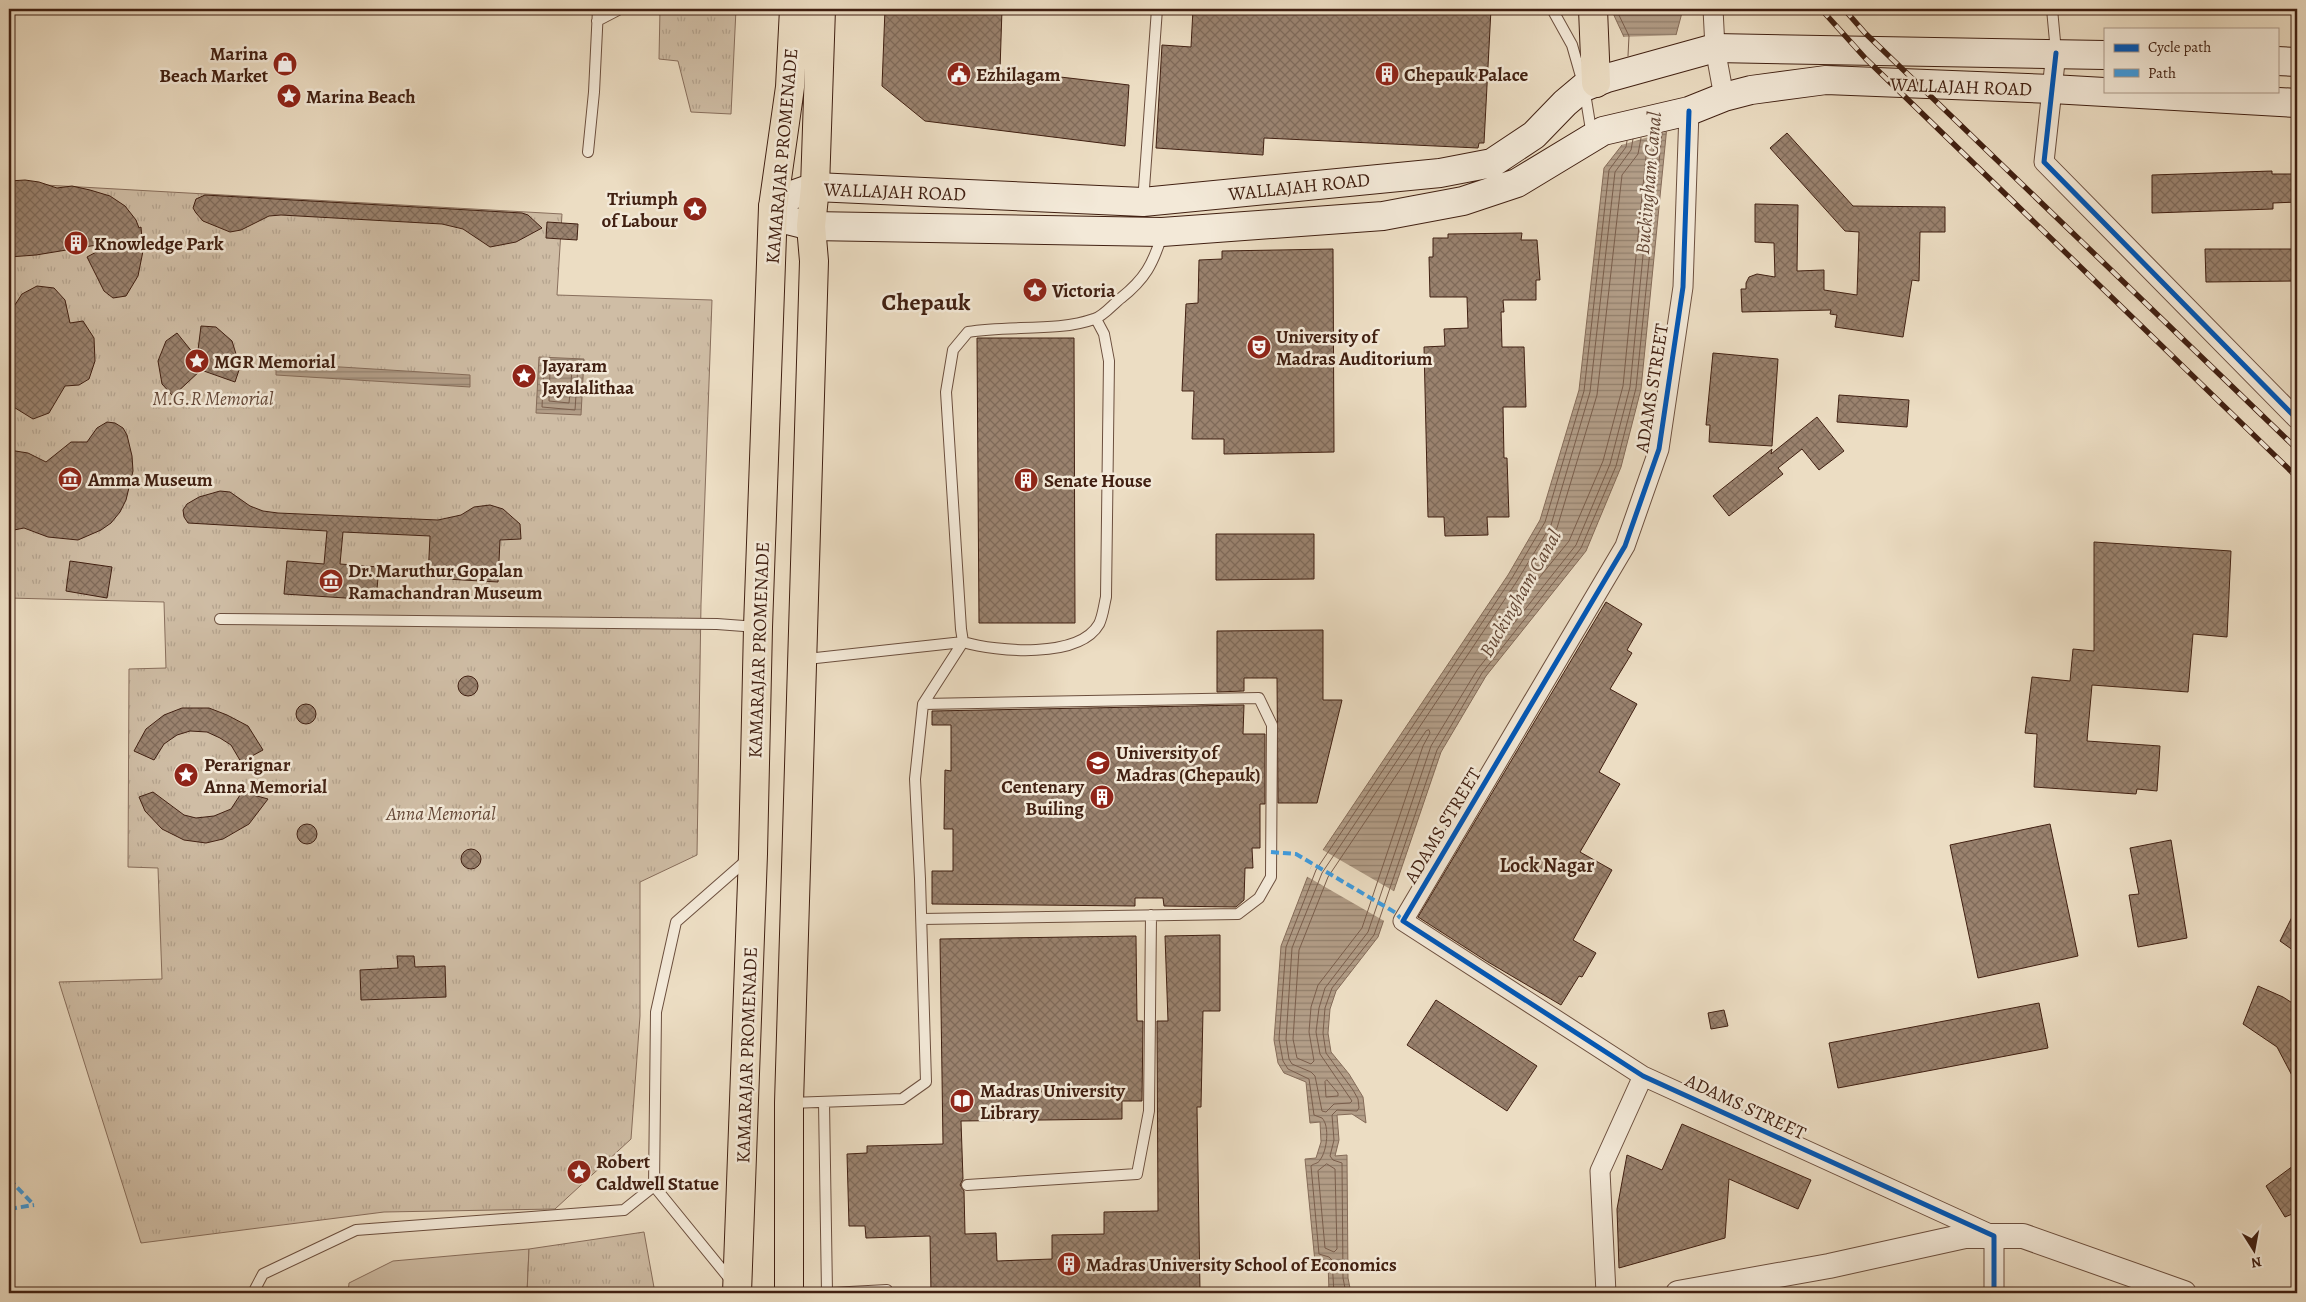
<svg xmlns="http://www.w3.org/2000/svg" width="2306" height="1302" font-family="Alegreya,serif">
  <defs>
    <pattern id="park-tufts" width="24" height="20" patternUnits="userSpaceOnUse" patternTransform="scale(1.25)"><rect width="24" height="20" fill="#cfbda5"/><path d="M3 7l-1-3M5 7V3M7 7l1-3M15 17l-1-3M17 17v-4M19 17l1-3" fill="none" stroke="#b3a28d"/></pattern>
    <pattern id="water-rules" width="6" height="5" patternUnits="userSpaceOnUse" patternTransform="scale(1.25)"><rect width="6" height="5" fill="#b29d87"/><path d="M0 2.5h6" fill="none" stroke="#92806d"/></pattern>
    <pattern id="building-cross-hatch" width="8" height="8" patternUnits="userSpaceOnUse" patternTransform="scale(1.25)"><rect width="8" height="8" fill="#9a826e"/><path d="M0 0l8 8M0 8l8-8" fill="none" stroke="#7f6a59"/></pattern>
  </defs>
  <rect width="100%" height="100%" fill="#ecddc3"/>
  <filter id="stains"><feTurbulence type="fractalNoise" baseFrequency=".004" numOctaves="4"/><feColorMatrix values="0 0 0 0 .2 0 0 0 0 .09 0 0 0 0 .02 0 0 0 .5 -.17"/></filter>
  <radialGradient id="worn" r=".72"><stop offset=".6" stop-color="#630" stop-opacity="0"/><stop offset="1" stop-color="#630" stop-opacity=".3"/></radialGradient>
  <path fill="#cfbda5" stroke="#886e5c" d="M529,1249L527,1293H348L349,1283L393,1261Z"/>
  <path fill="url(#park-tufts)" stroke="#886e5c" d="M660,9H736L731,114L691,112L678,61L659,59Z
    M9,183L562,214L557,295L712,300L701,604L697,855L640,882V1016L631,1139L555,1209L384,1212L141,1243L59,982L162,979L158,868L128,867L129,669L166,668L164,602L9,598Z
    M644,1232L655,1293H527L529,1249Z"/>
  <path fill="url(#water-rules)" stroke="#856b58" d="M1611,9H1683L1676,35L1641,389L1621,467L1586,551L1486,676L1441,752L1378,937L1336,991L1330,1009L1328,1033L1331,1052L1349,1074L1363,1097L1366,1123L1352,1114L1337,1115L1339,1140L1335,1156L1347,1155L1348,1278L1351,1293H1329L1328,1261L1315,1262L1305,1159L1316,1158L1321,1142L1320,1122L1310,1123L1306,1082L1284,1073L1278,1063L1274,1040L1281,946L1311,868L1508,575L1540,520L1579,390L1604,168L1622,145L1624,37Z
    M539,357L584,359L581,415L536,413Z
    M276,363L470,375V387L276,375Z"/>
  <path fill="#ecddc3" d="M1678,35L1669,131L1618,146L1621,37Z
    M1321,849L1397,893L1386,922L1306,876Z"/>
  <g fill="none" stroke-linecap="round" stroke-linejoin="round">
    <path stroke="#7a5e4c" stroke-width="1" d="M1616,9L1629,36L1628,56
      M1641,138L1638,154L1622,175L1597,395L1557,528L1498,623L1500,626L1569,541L1603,461L1623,386L1648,136
      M1633,139L1631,150L1615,172L1590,392L1551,525L1517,581L1322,873L1292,948L1286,1039L1289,1059L1292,1064L1311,1072L1315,1076L1322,1111L1326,1112L1334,1104L1350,1103L1352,1101L1320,1054L1316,1032L1319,1008L1325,988L1368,932L1431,746L1477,670L1576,545L1610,464L1630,387L1655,134
      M547,362L578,365L575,410L542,407L544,365Z
      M553,369L572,371L569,403L549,401L550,371Z
      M1429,730L1430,733L1423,746L1362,928L1318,985L1311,1007L1309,1032L1314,1061L1311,1064L1297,1058L1293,1039L1299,950L1328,877L1426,731Z
      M1327,1080L1338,1093V1096L1326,1097L1325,1082Z
      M1327,1164L1335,1169L1337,1249L1334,1252L1325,1248L1318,1171Z
      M1334,1293L1332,1260L1329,1257L1319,1254L1311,1166C1314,1163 1318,1164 1320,1160C1327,1151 1330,1126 1322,1118L1314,1115L1309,1079L1288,1069L1283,1061L1279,1039L1286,947L1316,870L1512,578L1545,522L1584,391L1609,170L1626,147L1627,141
      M1346,1293L1343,1278L1342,1163L1333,1160L1330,1156L1334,1140L1332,1115L1337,1110L1357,1111L1359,1108L1358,1099L1353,1090L1326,1053L1323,1033L1325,1008L1332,988L1374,935L1437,750L1482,673L1581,548L1616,466L1636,388L1662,133"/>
  </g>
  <path fill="url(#building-cross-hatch)" stroke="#412012" d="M885,9H1002L1000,70L1129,85L1125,146L925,121L882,86Z
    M1193,9H1491L1484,143H1479L1478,148L1264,138L1263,155L1156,148L1162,45L1191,47Z
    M1787,133L1853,206L1945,207V232H1920L1919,281L1912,280L1903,337L1835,327L1837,315L1830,314L1831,310L1742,312L1741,289H1746V283L1749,277L1757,274L1775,277L1774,243L1755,242V204L1798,205L1797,271L1824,270V290L1857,295L1859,232L1845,231L1770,148Z
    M2272,171V174H2297V202L2273,203V209L2152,213V175Z
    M25,180L39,182L57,188L72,186L90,190L110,196L125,206L136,220L139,228L141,227L143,251L138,276L126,296L113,298L104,291L87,257L115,242L36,255L9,257V181Z
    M205,195L522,213L528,215L542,228L516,242L490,247L463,229L442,224L281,215L269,216L241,230L230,232L203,221L196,213L193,208L196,199Z
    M547,222L578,224L577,240L546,238Z
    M1522,233L1521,240H1537L1540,280H1536V300H1503L1504,312H1501L1502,347H1524L1526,407H1503L1504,458H1507L1509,517H1487L1488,535L1445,536L1444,517H1428L1424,347L1445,346L1444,329L1468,328L1467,297H1430L1429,257H1433V238H1448V234Z
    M1333,249L1334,452L1224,454V439H1192L1194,391H1182L1186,304L1198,303L1199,260L1222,259V251Z
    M2205,249H2297V281L2206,282Z
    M37,286L54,288L65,300L70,323L83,321L94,338L95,361L89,379L79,385L65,386L49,413L33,419L12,406L9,397V314L22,294Z
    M201,326L216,327L232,341L240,367L235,382L201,370L173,396L162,384L158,361L166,341L177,333L197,358Z
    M977,338H1074L1075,623H979Z
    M1713,353L1778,359L1772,446L1709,442L1710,425H1706Z
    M1839,395L1909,400L1907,427L1837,422Z
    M1817,417L1844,451L1819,470L1802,449L1778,468L1783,474L1729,516L1713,496L1772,449L1771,454Z
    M107,422L115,423L123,428L127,435L132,456L133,471L126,500L120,512L111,523L101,530L78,540L48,537L24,528L9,531V450L28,453L46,462L71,442H87L97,428Z
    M220,491L230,492L250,506L263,511L278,513L438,520L461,515L474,507L490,505L503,509L520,524L521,539L500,540L498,582L428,578L430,536L343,532L340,564L379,567L376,600L284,594L287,561L324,564L327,531L188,523L184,517L183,510L187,504L199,497Z
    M1216,534H1314V579L1216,580Z
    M2094,542L2231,551L2227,637L2193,634L2188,692L2092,685L2087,741L2160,746L2157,791L2137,789L2136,794L2034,787L2037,734L2025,733L2032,677L2070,681L2073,649L2094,651Z
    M70,561L112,567L107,598L66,591Z
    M1606,602L1642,624L1627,650L1632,653L1610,689L1637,704L1599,772L1620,784L1580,852L1612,870L1573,940L1596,953L1582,977L1579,976L1561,1005L1488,962L1418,917Z
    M1323,630V700H1342L1317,803H1278L1277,678H1244V691L1217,692V631Z
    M458 686a10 10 0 1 1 20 0a10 10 0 1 1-20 0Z
    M296 714a10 10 0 1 1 20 0a10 10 0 1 1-20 0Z
    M1244,705L1243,734H1265V804H1260V848H1252L1253,868H1245L1244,900L1236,907L1164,906L1163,898H1135V906L932,904V871H953V829H944L945,770L951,771V725H932V711Z
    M182,708H209L227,715L248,726L263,750L241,762L231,745L220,738L207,732L190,731L177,735L164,744L154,760L134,751L146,729L164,715Z
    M153,792L184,815L196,818L214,816L231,809L242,792L268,799L249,824L223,839L206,843L184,840L162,829L145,811L139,797Z
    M2050,824L2078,956L1978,978L1950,845Z
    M297 834a10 10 0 1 1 20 0a10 10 0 1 1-20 0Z
    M2171,840L2187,938L2138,947L2129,895L2139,894L2130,848Z
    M461 859a10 10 0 1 1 20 0a10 10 0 1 1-20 0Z
    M2297,907V953L2280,941Z
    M1220,935V1011H1203L1201,1107H1197L1200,1292L931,1293L930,1236L866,1238L865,1226H849L847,1154L867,1153V1146L943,1144L940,939L1136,936L1137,1021H1143L1142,1101H1122V1119L961,1121L963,1179L960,1185L964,1191L965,1234L996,1233L997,1261L1052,1259V1235L1104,1234V1212L1158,1211L1157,1021H1168L1165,936Z
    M397,956H414L415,967L445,966L446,997L361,1000L360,970L398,968Z
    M2258,986L2283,997L2297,1006V1085L2277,1047L2243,1024Z
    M1436,1000L1537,1066L1507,1111L1407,1045Z
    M2039,1003L2048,1048L1838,1088L1829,1043Z
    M1724,1010L1728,1026L1711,1029L1708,1013Z
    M1682,1124L1811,1180L1798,1209L1729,1179L1725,1238L1619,1268L1617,1209L1627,1155L1662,1170Z
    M2297,1163V1212L2285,1217L2266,1186Z"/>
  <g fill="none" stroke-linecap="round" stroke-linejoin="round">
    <defs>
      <path id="service" d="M1552,9L1572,45L1584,87L1592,136
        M2052,9L2056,52
        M597,21L620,9
        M588,152L594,92L598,9
        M1143,202L1157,9
        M220,619L717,624L757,627
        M804,658H816L963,642C997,652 1079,659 1099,624C1103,616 1104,605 1106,597L1109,361L1104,334L1096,319
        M922,919L1238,914L1259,898L1271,877L1272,725L1259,698L923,704
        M824,1102L827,1293
        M790,1103L902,1099L926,1082L920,879L915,779L923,704L963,642L961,629L946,392L953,350L968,332C1008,325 1058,332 1094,319C1104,316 1113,304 1121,298C1145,279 1153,264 1162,235
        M967,1185L1137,1174L1149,1111L1151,915
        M733,1283L654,1186L656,1012L676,922L749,858
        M253,1293L263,1274L356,1230L624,1210L654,1186
        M831,1293L887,1290"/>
      <path id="minor" d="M1713,9L1715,48L1724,97
        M2056,53L2044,162L2297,419
        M1689,111L1683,287L1659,449L1625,546L1403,921L1643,1076L1994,1236V1293
        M1606,1293L1600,1171L1643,1076"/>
      <path id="tertiary" d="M1678,1293L1829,1266L1965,1236H2023L2184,1293"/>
      <path id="secondary" d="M2105,55L1715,48L1607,78L1584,87L1565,103L1534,135L1492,163L1440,173L1143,202L815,187L781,199L773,207L783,219L811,226L1162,232L1383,216L1463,201L1517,183L1603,131L1689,111L1724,97L1751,90L1826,80L2052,89L2297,103
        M2277,61L2297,62"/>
      <path id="primary" d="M1593,9L1596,83
        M737,1293L753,854L758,627L773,207L790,87L794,9
        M789,1293V1103L814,261L811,226L815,187L821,9"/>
    </defs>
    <use href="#service" stroke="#6c4f3e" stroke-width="12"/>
    <use href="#minor" stroke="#6c4f3e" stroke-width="21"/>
    <use href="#tertiary" stroke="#6c4f3e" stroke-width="26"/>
    <use href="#secondary" stroke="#412012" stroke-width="30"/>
    <use href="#primary" stroke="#412012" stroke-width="30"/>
    <use href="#service" stroke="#f3e9d8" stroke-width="10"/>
    <use href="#minor" stroke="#f3e9d8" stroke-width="19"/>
    <use href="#tertiary" stroke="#f3e9d8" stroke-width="24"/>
    <use href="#secondary" stroke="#f3e9d8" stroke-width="28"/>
    <use href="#primary" stroke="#ecddc3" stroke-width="28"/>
    <defs>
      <path id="rail" d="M1821,9L1866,59L2297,477
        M1844,9L1865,33L2297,449"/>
    </defs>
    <use href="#rail" stroke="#412012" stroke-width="5.5"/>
    <use href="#rail" stroke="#f3e9d8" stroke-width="4" stroke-dasharray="11" stroke-linecap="butt"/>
    <path stroke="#3f9bde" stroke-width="4" stroke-dasharray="8 4" stroke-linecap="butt" d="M1271,852L1296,854L1396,913L1403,921
      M9,1179L34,1205
      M9,1209L34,1205"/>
    <defs>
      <path id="cycleway" d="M2056,53L2044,162L2297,419
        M1689,111L1683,287L1659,449L1625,546L1403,921L1643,1076L1994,1236V1293"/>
    </defs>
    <use href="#cycleway" stroke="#f3e9d8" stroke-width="8"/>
    <use href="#cycleway" stroke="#0057b8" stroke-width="5"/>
  </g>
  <defs>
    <symbol id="shop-disc" viewBox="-11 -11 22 22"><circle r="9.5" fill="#8f2418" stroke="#f3e9d8"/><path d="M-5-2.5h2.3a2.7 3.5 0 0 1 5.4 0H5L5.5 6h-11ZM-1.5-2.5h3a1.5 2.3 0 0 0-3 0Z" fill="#fff"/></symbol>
    <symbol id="civic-disc" viewBox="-11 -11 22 22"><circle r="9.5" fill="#8f2418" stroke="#f3e9d8"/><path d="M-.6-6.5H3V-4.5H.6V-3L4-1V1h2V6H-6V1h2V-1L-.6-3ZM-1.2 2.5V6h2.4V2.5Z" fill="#fff"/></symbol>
    <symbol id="building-disc" viewBox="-11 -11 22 22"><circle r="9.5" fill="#8f2418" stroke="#f3e9d8"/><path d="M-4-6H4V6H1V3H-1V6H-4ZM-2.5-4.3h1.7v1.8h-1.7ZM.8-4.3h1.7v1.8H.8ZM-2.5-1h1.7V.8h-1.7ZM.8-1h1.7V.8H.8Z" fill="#fff"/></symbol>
    <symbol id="sight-disc" viewBox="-11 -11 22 22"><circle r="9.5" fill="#8f2418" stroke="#f3e9d8"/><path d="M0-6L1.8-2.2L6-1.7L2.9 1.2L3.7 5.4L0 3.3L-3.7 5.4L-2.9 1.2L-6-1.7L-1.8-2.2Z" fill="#fff"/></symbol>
    <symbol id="theatre-disc" viewBox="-11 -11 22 22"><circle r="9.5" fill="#8f2418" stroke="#f3e9d8"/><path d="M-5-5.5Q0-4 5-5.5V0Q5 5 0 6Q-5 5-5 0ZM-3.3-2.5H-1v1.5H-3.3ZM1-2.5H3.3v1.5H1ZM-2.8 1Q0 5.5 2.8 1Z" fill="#fff"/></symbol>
    <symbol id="museum-disc" viewBox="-11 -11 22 22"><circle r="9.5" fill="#8f2418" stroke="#f3e9d8"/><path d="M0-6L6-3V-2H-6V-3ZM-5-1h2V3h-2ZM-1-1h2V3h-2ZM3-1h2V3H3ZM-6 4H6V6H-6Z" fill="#fff"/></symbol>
    <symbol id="university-disc" viewBox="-11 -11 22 22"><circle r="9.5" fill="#8f2418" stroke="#f3e9d8"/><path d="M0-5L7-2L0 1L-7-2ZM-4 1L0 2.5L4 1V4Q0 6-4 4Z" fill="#fff"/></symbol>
    <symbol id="library-disc" viewBox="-11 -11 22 22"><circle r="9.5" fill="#8f2418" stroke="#f3e9d8"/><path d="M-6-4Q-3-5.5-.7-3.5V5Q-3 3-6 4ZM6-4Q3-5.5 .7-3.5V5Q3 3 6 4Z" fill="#fff"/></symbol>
  </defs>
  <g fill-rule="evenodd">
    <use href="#shop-disc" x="271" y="50" width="28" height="28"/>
    <use href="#civic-disc" x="945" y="60" width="28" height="28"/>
    <use href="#building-disc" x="1373" y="60" width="28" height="28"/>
    <use href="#sight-disc" x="275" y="82" width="28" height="28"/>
    <use href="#sight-disc" x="681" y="195" width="28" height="28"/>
    <use href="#building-disc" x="62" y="229" width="28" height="28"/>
    <use href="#sight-disc" x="1021" y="276" width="28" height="28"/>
    <use href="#theatre-disc" x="1245" y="333" width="28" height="28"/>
    <use href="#sight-disc" x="183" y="347" width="28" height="28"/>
    <use href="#sight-disc" x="510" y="362" width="28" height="28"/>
    <use href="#museum-disc" x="56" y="465" width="28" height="28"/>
    <use href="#building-disc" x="1012" y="466" width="28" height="28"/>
    <use href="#museum-disc" x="317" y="567" width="28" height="28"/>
    <use href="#university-disc" x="1084" y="749" width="28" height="28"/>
    <use href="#sight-disc" x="172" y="761" width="28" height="28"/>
    <use href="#building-disc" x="1088" y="783" width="28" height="28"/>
    <use href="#library-disc" x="948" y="1087" width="28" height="28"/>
    <use href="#sight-disc" x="565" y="1158" width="28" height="28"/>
    <use href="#building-disc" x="1055" y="1250" width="28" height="28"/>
  </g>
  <g text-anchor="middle" stroke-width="5" stroke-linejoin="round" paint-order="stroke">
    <g font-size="19" font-weight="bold" fill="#412012" stroke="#f3e9d8" text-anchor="start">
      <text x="268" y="60" text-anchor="end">Marina<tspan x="268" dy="22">Beach Market</tspan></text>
      <text x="976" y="81">Ezhilagam</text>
      <text x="1404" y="81">Chepauk Palace</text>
      <text x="306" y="103">Marina Beach</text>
      <text x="678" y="205" text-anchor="end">Triumph<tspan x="678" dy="22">of Labour</tspan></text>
      <text x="94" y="250">Knowledge Park</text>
      <text x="1052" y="297">Victoria</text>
      <text x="1276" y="343">University of<tspan x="1276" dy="22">Madras Auditorium</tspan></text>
      <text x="214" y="368">MGR Memorial</text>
      <text x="542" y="372">Jayaram<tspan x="542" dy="22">Jayalalithaa</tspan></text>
      <text x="88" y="486">Amma Museum</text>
      <text x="1044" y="487">Senate House</text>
      <text x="348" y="577">Dr. Maruthur Gopalan<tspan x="348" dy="22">Ramachandran Museum</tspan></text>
      <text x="1116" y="759">University of<tspan x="1116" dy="22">Madras (Chepauk)</tspan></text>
      <text x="204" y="771">Perarignar<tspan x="204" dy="22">Anna Memorial</tspan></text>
      <text x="1084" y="793" text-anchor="end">Centenary<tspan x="1084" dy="22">Builing</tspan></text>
      <text x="980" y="1097">Madras University<tspan x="980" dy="22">Library</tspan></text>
      <text x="596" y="1168">Robert<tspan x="596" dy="22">Caldwell Statue</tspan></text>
      <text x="1086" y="1271">Madras University School of Economics</text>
    </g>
    <g font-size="19" fill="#412012" stroke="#f3e9d8">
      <text transform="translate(1961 86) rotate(2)" y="7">WALLAJAH ROAD</text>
      <text transform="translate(781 156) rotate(-85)" y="7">KAMARAJAR PROMENADE</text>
      <text transform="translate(1299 186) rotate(-6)" y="7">WALLAJAH ROAD</text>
      <text transform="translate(895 191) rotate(2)" y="7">WALLAJAH ROAD</text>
      <text transform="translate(1651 388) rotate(-81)" y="7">ADAMS STREET</text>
      <text transform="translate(758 650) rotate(-88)" y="7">KAMARAJAR PROMENADE</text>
      <text transform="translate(1442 825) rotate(-59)" y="7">ADAMS STREET</text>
      <text transform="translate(746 1055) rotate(-88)" y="7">KAMARAJAR PROMENADE</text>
      <text transform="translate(1746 1106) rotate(25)" y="7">ADAMS STREET</text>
    </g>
    <g font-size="19" font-style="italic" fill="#644737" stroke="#f3e9d8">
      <text x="213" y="405">M.G.R Memorial</text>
      <text x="441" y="820">Anna Memorial</text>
    </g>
    <g font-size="20" font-style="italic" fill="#634635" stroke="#f3e9d8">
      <text transform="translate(1648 183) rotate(-85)" y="7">Buckingham Canal</text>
      <text transform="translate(1520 593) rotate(-60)" y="7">Buckingham Canal</text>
    </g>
    <g font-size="20" font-weight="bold" fill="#412012" stroke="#f3e9d8">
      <text x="1547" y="872">Lock Nagar</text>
    </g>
    <g font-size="24" font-weight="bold" fill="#412012" stroke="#f3e9d8">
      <text x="926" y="310">Chepauk</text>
    </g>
  </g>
  <rect width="2306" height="1302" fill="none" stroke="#ecddc3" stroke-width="30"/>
  <rect x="10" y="10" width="2286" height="1282" fill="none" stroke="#412012" stroke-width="2.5"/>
  <rect x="15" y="15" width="2276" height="1272" fill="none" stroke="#412012"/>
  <rect x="2104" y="28" width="175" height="65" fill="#f3e9d8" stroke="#ac9989"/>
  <rect x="2114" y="44" width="25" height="8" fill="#0057b8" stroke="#ac9989"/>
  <text x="2148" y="52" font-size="15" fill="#412012">Cycle path</text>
  <rect x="2114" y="69" width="25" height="8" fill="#3f9bde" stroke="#ac9989"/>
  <text x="2148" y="78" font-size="15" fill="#412012">Path</text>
  <g transform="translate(2254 1250) rotate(169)" stroke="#f3e9d8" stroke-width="4" paint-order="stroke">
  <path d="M0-4L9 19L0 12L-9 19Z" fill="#412012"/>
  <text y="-8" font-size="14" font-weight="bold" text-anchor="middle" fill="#412012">N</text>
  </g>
  <rect width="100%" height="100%" filter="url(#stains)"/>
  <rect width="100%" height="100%" fill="url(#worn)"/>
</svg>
